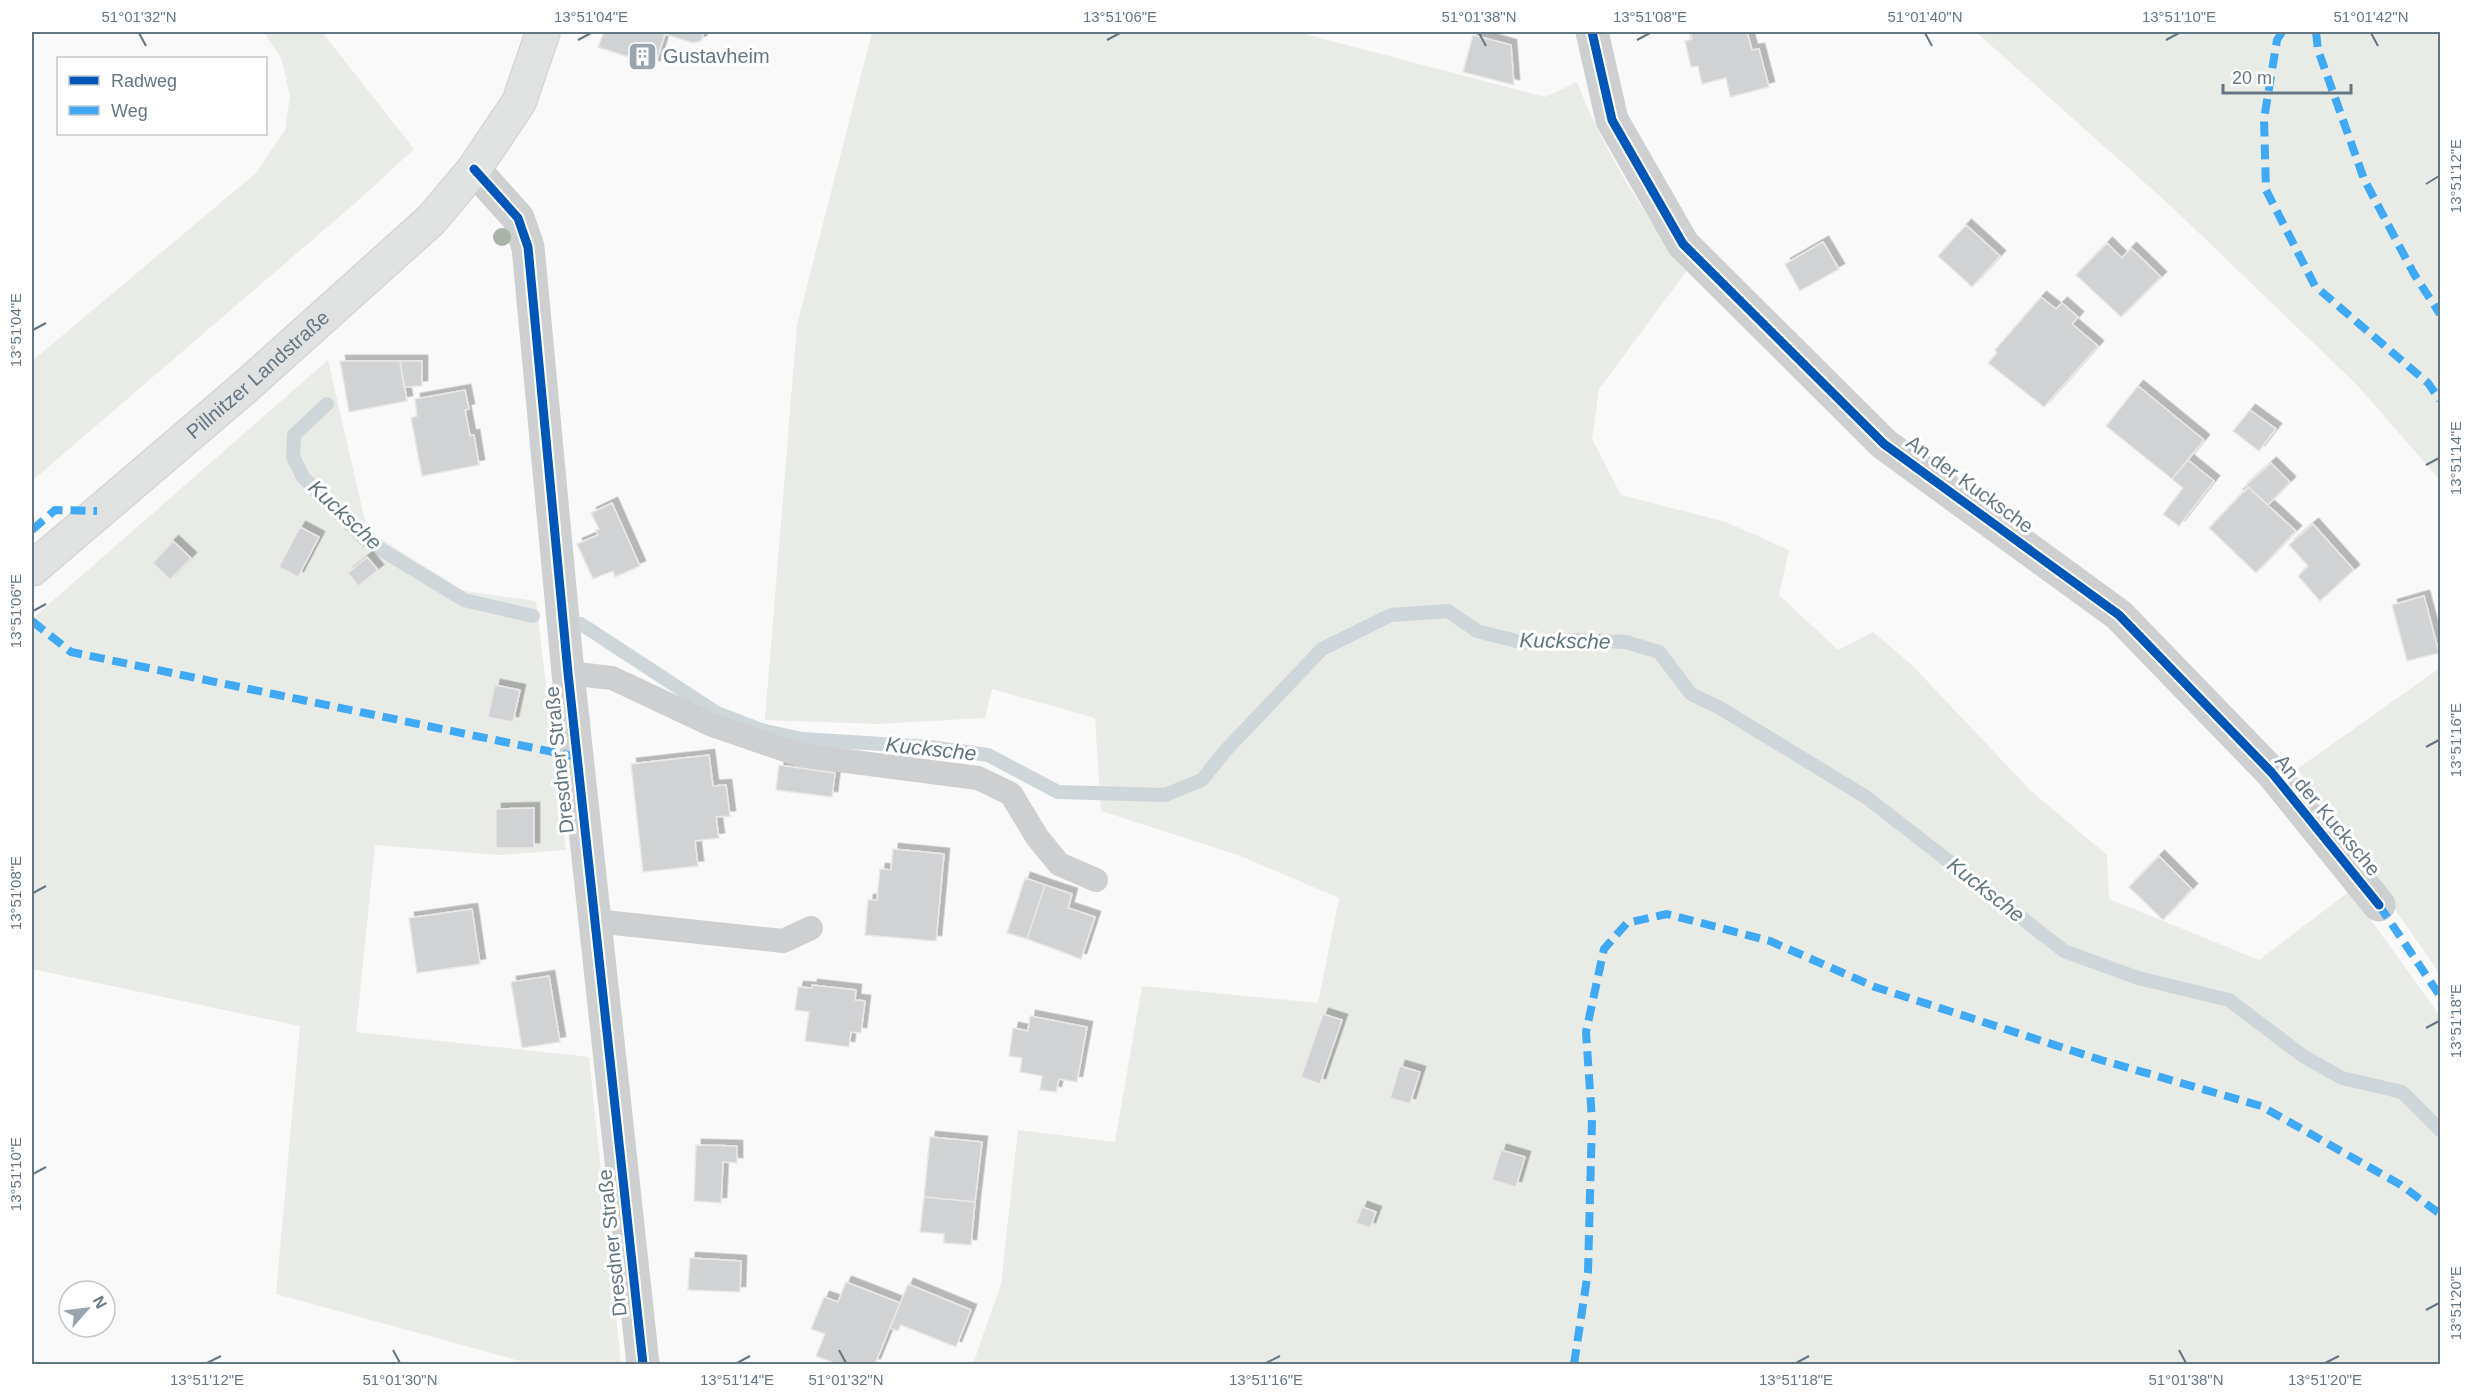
<svg xmlns="http://www.w3.org/2000/svg" width="2472" height="1396" font-family="Arial,sans-serif">
  <defs>
    <filter id="shadow"><feDropShadow dx="5.5" dy="-5.5" stdDeviation="0" flood-color="#0004"/></filter>
  </defs>
  <rect width="100%" height="100%" fill="#f9f9f9"/>
  <path fill="#e8ebe6" d="M264,32H322L414,149L361,198L32,481V361L256,173L285,130L290,97L282,60Z
    M872,32H1297L1545,97L1577,82C1600,143 1645,220 1688,269L1599,389L1592,439L1621,495L1726,522L1789,550L1779,595L1838,650L1873,632L1912,665L2030,790L2107,855L2109,899L2259,960L2350,891L2440,1016V1364H973L1001,1284L1018,1130L1115,1142L1142,986L1318,1003L1339,898L1238,855L1101,811L1095,718L992,689L985,718L878,724L765,720L797,325Z
    M1976,32H2440V480L2357,385L2173,208Z
    M328,360L367,530L464,591L536,601L566,850L499,855L375,845L356,1032L589,1057L621,1364H531L276,1294L300,1026L32,969V619Z
    M2440,668V974L2297,769Z"/>
  <g fill="none" stroke-linecap="round" stroke-linejoin="round">
    <path stroke="#ced6d9" stroke-width="14" d="M327,404L294,435L293,457L303,477L367,541L464,600L533,616
      M581,624L717,713L761,730L802,739L930,747L988,755L1058,792L1165,795L1202,780L1226,750L1322,649L1391,615L1448,611L1477,631L1524,643L1576,640L1626,642L1659,652L1691,694L1720,708L1866,797L2064,951L2138,978L2229,1000L2303,1056L2342,1078L2402,1092L2440,1130"/>
  </g>
  <path fill="#d0d2d3" stroke="#e8e8e8" stroke-width="1.5" filter="url(#shadow)" d="M604,32H704L701,41L693,43L665,34L655,66L598,47Z
    M1690,32H1747L1752,50L1759,49L1769,87L1730,97L1726,78L1702,84L1698,66L1691,67L1685,41L1692,39Z
    M1473,35L1511,45L1514,85L1463,72Z
    M1966,225L2000,256L1972,287L1938,256Z
    M1823,242L1839,269L1800,291L1785,264Z
    M2107,243L2122,258L2131,248L2161,277L2121,317L2076,275Z
    M2041,297L2056,309L2062,303L2078,317L2072,324L2098,346L2044,407L1988,363L1997,353L1995,350Z
    M340,361H400L407,401L349,412Z
    M400,361H422V386L404,387Z
    M2138,386L2204,440L2172,479L2106,426Z
    M465,390L469,409L465,410L470,436L474,435L479,465L422,476L411,418L417,416L415,399Z
    M2250,410L2276,429L2259,451L2233,431Z
    M2188,460L2214,481L2179,526L2163,514L2183,488L2172,479Z
    M2271,463L2290,482L2268,505L2248,487L2245,492L2242,489Z
    M2248,487L2296,531L2256,573L2209,528Z
    M612,503L640,566L615,577L613,571L593,579L577,544L598,535L596,530L599,529L591,513Z
    M2313,524L2354,570L2320,601L2298,576L2308,566L2289,545Z
    M300,527L319,537L298,577L279,567Z
    M173,541L191,558L170,580L153,563Z
    M367,557L378,570L358,586L348,573Z
    M2424,596L2439,653L2407,661L2392,605Z
    M495,685L520,690L513,722L488,717Z
    M709,755L713,786L726,785L730,816L716,817L719,838L695,841L698,866L643,872L631,764Z
    M779,765L835,773L832,797L776,790Z
    M534,808V848H496V809Z
    M893,849L944,854L936,941L865,935L868,900H877L880,869L891,870Z
    M2159,856L2192,889L2163,920L2129,887Z
    M1025,878L1045,885L1027,939L1007,933Z
    M1045,885L1072,894L1068,908L1095,917L1081,959L1027,939Z
    M472,909L480,964L417,973L409,918Z
    M549,976L560,1042L522,1048L511,982Z
    M812,985L856,990L855,1000L865,1001L861,1033L851,1032L849,1047L805,1041L809,1012L795,1010L798,987L812,988Z
    M1323,1014L1342,1020L1320,1084L1301,1077Z
    M1030,1016L1087,1027L1077,1082L1059,1079L1056,1092L1040,1090L1042,1076L1020,1072L1022,1058L1009,1056L1013,1028L1028,1031Z
    M1400,1066L1420,1072L1410,1104L1390,1098Z
    M930,1137L982,1142L975,1202L924,1197Z
    M696,1145L737,1146V1163L723,1162L721,1203L694,1201Z
    M1501,1150L1525,1157L1516,1187L1492,1180Z
    M924,1197L975,1202L971,1245L944,1243V1234L920,1232Z
    M1362,1207L1376,1212L1370,1228L1356,1223Z
    M690,1258L741,1261L740,1292L688,1290Z
    M846,1282L900,1303L875,1364H837L816,1356L825,1334L811,1329L824,1297L838,1302Z
    M908,1284L971,1310L956,1347L901,1325L898,1331L890,1328Z"/>
  <g fill="none" stroke-linecap="round" stroke-linejoin="round">
    <defs>
      <g id="secondary">
        <path id="s1" d="M32,569L244,388L431,220L474,169L519,102L543,32"/>
      </g>
    </defs>
    <use href="#secondary" stroke="#d5d6d7" stroke-width="36"/>
    <path stroke="#cecfd0" stroke-width="24" d="M568,673L612,678L712,725L800,755L978,778L1011,794L1037,837L1059,864L1096,880
      M595,921L783,941L811,928"/>
    <path stroke="#cecfd0" stroke-width="33" d="M1592,32L1612,120L1683,244L1884,444L2119,615L2272,773L2379,905
      M474,169L518,218L528,247L568,673L643,1364"/>
    <use href="#secondary" stroke="#e1e2e2" stroke-width="33"/>
    <path stroke="#3fa9f5" stroke-width="8" stroke-dasharray="15 8" stroke-linecap="butt" d="M2282,32L2277,40L2264,119L2266,190L2315,286L2428,383L2440,400
      M2316,32L2318,50L2364,179L2414,274L2440,314
      M32,530L55,510L97,511
      M32,621L71,652L577,757
      M2379,905L2440,996
      M1574,1364L1588,1272L1592,1120L1586,1032L1604,949L1627,923L1667,914L1770,941L1875,987L2101,1060L2261,1106L2401,1185L2440,1214"/>
    <defs>
      <path id="cycleway" d="M1592,32L1612,120L1683,244L1884,444L2119,615L2272,773L2379,905
        M474,169L518,218L528,247L568,673L643,1364"/>
    </defs>
    <use href="#cycleway" stroke="#fff" stroke-width="13"/>
    <use href="#cycleway" stroke="#0057b8" stroke-width="9"/>
  </g>
  <circle fill="#a9b3a7" cx="502" cy="237" r="9"/>
  <path fill="none" stroke="#657683" stroke-width="2" d="M139,33L146,46M1479,33L1486,46M1925,33L1932,46M2371,33L2378,46M578,40L591,33M1107,40L1120,33M1637,40L1650,33M2166,40L2179,33M2426,184L2439,176M33,330L46,323M2426,465L2439,458M33,611L46,604M2426,747L2439,740M33,893L46,886M2426,1028L2439,1021M33,1174L46,1167M2426,1310L2439,1303M393,1350L400,1363M839,1350L846,1363M2179,1350L2186,1363M207,1363L221,1356M737,1363L750,1356M1266,1363L1280,1356M1796,1363L1809,1356M2325,1363L2339,1356"/>
  <defs>
    <symbol id="building-square" viewBox="-11 -11 22 22"><rect x="-9" y="-9" width="18" height="18" rx="4" fill="#99a4ac" stroke="#fff"/><path d="M-4-6H4V6H1V3H-1V6H-4ZM-2.5-4.3h1.7v1.8h-1.7ZM.8-4.3h1.7v1.8H.8ZM-2.5-1h1.7V.8h-1.7ZM.8-1h1.7V.8H.8Z" fill="#fff"/></symbol>
  </defs>
  <g fill-rule="evenodd">
    <use href="#building-square" x="626" y="40" width="33" height="33"/>
  </g>
  <g text-anchor="middle" stroke-width="6" stroke-linejoin="round" paint-order="stroke">
    <g font-size="20" fill="#657683" stroke="#fff" text-anchor="start">
      <text x="663" y="63">Gustavheim</text>
    </g>
    <g font-size="20" fill="#657683" stroke="#fff">
      <text dy="7" stroke="none"><textPath href="#s1" startOffset="298">Pillnitzer Landstraße</textPath></text>
      <text transform="translate(1970 484) rotate(36)" y="7">An der Kucksche</text>
      <text transform="translate(559 760) rotate(-96)" y="7">Dresdner Straße</text>
      <text transform="translate(2328 815) rotate(50)" y="7">An der Kucksche</text>
      <text transform="translate(612 1243) rotate(-96)" y="7">Dresdner Straße</text>
    </g>
    <g font-size="21" font-style="italic" fill="#60757c" stroke="#fff">
      <text transform="translate(345 515) rotate(43)" y="7">Kucksche</text>
      <text transform="translate(1565 641) rotate(1)" y="7">Kucksche</text>
      <text transform="translate(931 749) rotate(6)" y="7">Kucksche</text>
      <text transform="translate(1986 890) rotate(38)" y="7">Kucksche</text>
    </g>
  </g>
  <rect width="2472" height="1396" fill="none" stroke="#ffffff" stroke-width="66"/>
  <rect x="57" y="57" width="210" height="78" fill="#ffffff" stroke="#c1c8cd" stroke-width="1.5"/>
  <rect x="69" y="76" width="30" height="9" fill="#0057b8" stroke="#c1c8cd" stroke-width="1.5"/>
  <text x="111" y="87" font-size="18" fill="#657683">Radweg</text>
  <rect x="69" y="106" width="30" height="9" fill="#3fa9f5" stroke="#c1c8cd" stroke-width="1.5"/>
  <text x="111" y="117" font-size="18" fill="#657683">Weg</text>
  <g transform="translate(87 1309) rotate(62)"><circle r="28" fill="#ffffff" stroke="#c1c8cd" stroke-width="1.5"/>
  <path d="M0-4.5L10 22L0 15L-10 22Z" fill="#99a4ac"/>
  <text y="-9" font-size="16" font-weight="bold" text-anchor="middle" fill="#657683">N</text>
  </g>
  <path d="M2223 84v9h128v-9" fill="none" stroke="#657683" stroke-width="3"/>
  <text x="2232" y="84" font-size="18" fill="#657683" stroke="#ffffff" stroke-width="4.5" paint-order="stroke">20 m</text>
  <rect x="33" y="33" width="2406" height="1330" fill="none" stroke="#657683" stroke-width="2"/>
  <g font-size="15" text-anchor="middle" fill="#657683">
    <text x="139" y="22">51°01'32"N</text>
    <text x="591" y="22">13°51'04"E</text>
    <text x="1120" y="22">13°51'06"E</text>
    <text x="1479" y="22">51°01'38"N</text>
    <text x="1650" y="22">13°51'08"E</text>
    <text x="1925" y="22">51°01'40"N</text>
    <text x="2179" y="22">13°51'10"E</text>
    <text x="2371" y="22">51°01'42"N</text>
    <text transform="translate(2456 176) rotate(-90)" y="5">13°51'12"E</text>
    <text transform="translate(16 330) rotate(-90)" y="5">13°51'04"E</text>
    <text transform="translate(2456 458) rotate(-90)" y="5">13°51'14"E</text>
    <text transform="translate(16 611) rotate(-90)" y="5">13°51'06"E</text>
    <text transform="translate(2456 740) rotate(-90)" y="5">13°51'16"E</text>
    <text transform="translate(16 893) rotate(-90)" y="5">13°51'08"E</text>
    <text transform="translate(2456 1021) rotate(-90)" y="5">13°51'18"E</text>
    <text transform="translate(16 1174) rotate(-90)" y="5">13°51'10"E</text>
    <text transform="translate(2456 1303) rotate(-90)" y="5">13°51'20"E</text>
    <text x="207" y="1385">13°51'12"E</text>
    <text x="400" y="1385">51°01'30"N</text>
    <text x="737" y="1385">13°51'14"E</text>
    <text x="846" y="1385">51°01'32"N</text>
    <text x="1266" y="1385">13°51'16"E</text>
    <text x="1796" y="1385">13°51'18"E</text>
    <text x="2186" y="1385">51°01'38"N</text>
    <text x="2325" y="1385">13°51'20"E</text>
  </g>
</svg>
